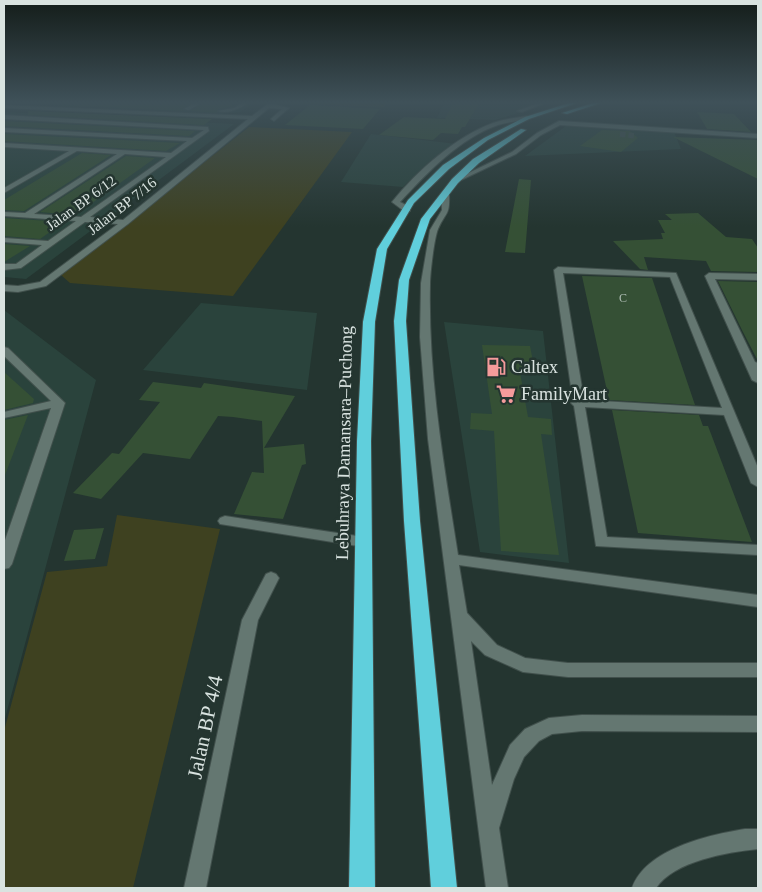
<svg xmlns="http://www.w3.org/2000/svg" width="762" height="892" font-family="'Times New Roman',serif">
  <rect width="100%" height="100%" fill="#243530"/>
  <path fill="#2a433c" d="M4,103H254L240,112L221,114Z
    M444,103H551L495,120L437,118Z
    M4,112L234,124L26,279L4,277Z
    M566,126L674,132L681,149L525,156Z
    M371,134L457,144L428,163L403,187L341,182Z
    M201,303L317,313L307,390L143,370Z
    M4,310L96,380L4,722Z
    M444,322L543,331L569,563L480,552Z"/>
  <path fill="#3e4120" d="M282,103H387L383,107Z
    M249,127L352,132L233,296L70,283L61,275Z
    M117,515L220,529L133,888H4V731L47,572L107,566Z"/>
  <path fill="#355035" d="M28,103H192L182,109L185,111Z
    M203,103H235L229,107L218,109L217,113L190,111Z
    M453,103H479L465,127H462L458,134L441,133L433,140L379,135L404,117L445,119Z
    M310,105L380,109L363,129L285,125Z
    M28,111L212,119L204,125L28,115Z
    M697,112L734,114L751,132L707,129Z
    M4,121L195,131L189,136L4,126Z
    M602,130L630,131L638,138L621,152L580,146Z
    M4,134L180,143L166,151L4,141Z
    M673,137L758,140V179Z
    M82,153L111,155L24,211L4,210V200Z
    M126,156L155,158L78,213L74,215L40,212Z
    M519,179L531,180L525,253L505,252Z
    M698,213L726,237L752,239L758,248V272L711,271L706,261L644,257L648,270L640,269L613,241L663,239L661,233H665L658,220H672L665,214Z
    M4,218L64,222L40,239L4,236Z
    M4,244L30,246L4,262Z
    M582,276L652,278L695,405L609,400Z
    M718,281L758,282V361L743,332Z
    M482,345L530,346L534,367H519L528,417L551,419L552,435L541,434L559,555L501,551L494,431L470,429L471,413L492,414Z
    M4,372L34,399L33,403L4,410Z
    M153,382L201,388L204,383L295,396L264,448L304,444L306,464L302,465L283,519L234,514L252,472L264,473L262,421L233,417L218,416L190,459L143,453L101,499L73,493L112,453L119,454L160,402L139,400Z
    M612,410L699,415L703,426H708L752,542L638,533Z
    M28,415L5,475L4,474V420Z
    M104,528L95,559L64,561L74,530Z"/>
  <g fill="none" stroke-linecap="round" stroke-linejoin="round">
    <path stroke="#3f4f4a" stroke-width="5.5" stroke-dasharray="5.5 3" stroke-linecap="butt" d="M620,134L636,136"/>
    <defs>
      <path id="minor" d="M195,103H201L189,110L184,109Z
        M242,103H248C239,109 228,114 218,111L234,108Z
        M269,103L289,108L274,121L271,119L282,109L269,108L128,224L46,286L18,292L4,291V285L18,286L40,282L118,224L85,222L21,268L4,270V264H16L42,245L4,242V238L48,241L76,221L4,216V212L25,213L117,154L77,151L4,193V188L69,151L4,147V143L171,153L187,141L4,132V128L192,138L204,130L4,119V115L208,127L209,131L90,217L123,220L248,119L4,108V105L252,116ZM125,154L166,157L81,217L34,214Z
        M538,103H545L522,112L517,111Z
        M527,116L529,119C519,121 508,122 498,125C460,138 427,173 400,202L410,207V211H404L392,202C417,171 455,137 493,123C504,119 516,118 527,116Z
        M559,121L758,134V138L560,125L541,135L516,154L457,182L452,181L512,152L537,133Z
        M445,192L449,194C450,216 446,211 438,229C434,239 430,274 430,285C428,376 444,466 458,555L758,595V607L459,565L467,613L497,645L525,658L568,663H758V677H568L523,672L485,655L471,641L492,785L510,745L525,729L549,718L582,715L758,716V732L582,731L552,734L539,741L524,757L514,779L499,828L508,888H486L428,439L420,337L421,283L430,230L442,210L441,194Z
        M558,267L676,273L758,468V487L751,483L724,415L585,407L607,537L758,545V555L596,546L574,406L571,403L573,401L554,270ZM563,273L670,277L722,408L584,400Z
        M709,273L758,274V280L715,279L755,362L758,363V383L752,380L705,276Z
        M4,347L8,348L65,403L12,564L9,568L4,569V543L51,408L4,418V412L51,401L4,356Z
        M225,516L364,537L369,538L371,542L369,546L364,547L220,524L218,521L220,518Z
        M271,572L276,574L279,578L258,620L206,888H184L242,620L266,574Z
        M745,829H758V849C728,852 674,861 656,888H632C646,849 708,835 745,829Z"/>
      <path id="highway" d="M569,103H577L529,119L488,140L449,169L414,203L387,249L375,322L371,441L375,888H349L357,441L363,322L377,249L408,200L443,165L484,138L525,117Z
        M593,103H601L567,114L562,113Z
        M521,129L526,130L479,163L458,183L430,219L409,280L406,321L420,521L457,888H431L404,521L394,321L399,280L421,219L452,179L473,159Z"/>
    </defs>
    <use href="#minor" stroke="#41504c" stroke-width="2"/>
    <use href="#highway" stroke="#41504c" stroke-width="2"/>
    <use href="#minor" fill="#647771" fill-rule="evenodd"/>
    <use href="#highway" fill="#60cfdc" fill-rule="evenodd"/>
  </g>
  <linearGradient id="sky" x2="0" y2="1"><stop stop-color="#141d1a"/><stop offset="0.45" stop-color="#3f5159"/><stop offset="1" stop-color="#3f5159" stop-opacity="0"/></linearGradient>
  <rect width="762" height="227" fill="url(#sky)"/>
  <defs>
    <symbol id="fuel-bare" viewBox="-9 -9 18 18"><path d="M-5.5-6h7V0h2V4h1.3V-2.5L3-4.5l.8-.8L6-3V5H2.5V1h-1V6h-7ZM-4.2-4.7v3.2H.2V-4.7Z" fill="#f59b9b" stroke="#243530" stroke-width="2.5" paint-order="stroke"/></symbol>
    <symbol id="supermarket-bare" viewBox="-9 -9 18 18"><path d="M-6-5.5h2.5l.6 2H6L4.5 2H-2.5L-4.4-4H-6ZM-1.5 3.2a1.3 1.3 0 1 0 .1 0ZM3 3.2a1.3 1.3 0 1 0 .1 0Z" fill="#f59b9b" stroke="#243530" stroke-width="2.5" paint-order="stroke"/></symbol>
  </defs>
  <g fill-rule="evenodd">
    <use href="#fuel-bare" x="482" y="353" width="28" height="28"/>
    <use href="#supermarket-bare" x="492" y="380" width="28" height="28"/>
  </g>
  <g text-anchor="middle" stroke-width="5" stroke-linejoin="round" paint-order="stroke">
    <g font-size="12" fill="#b0beb5">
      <text x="623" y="302">C</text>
    </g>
    <g font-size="15" fill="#d9e3e0" stroke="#243530">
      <text transform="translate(81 203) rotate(-36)" y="5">Jalan BP 6/12</text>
      <text transform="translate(122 206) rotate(-38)" y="5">Jalan BP 7/16</text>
    </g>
    <g font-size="18" fill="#d9e3e0" stroke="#243530" text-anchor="start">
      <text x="511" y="373">Caltex</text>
      <text x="521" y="400">FamilyMart</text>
    </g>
    <g font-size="18" fill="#d9e3e0" stroke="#243530">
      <text transform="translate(344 443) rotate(-89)" y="6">Lebuhraya Damansara–Puchong</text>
    </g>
    <g font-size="21" fill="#d9e3e0" stroke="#243530">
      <text transform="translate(205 727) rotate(-78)" y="7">Jalan BP 4/4</text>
    </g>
  </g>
  <rect width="762" height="892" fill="none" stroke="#d9e3e0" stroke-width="10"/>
</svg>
